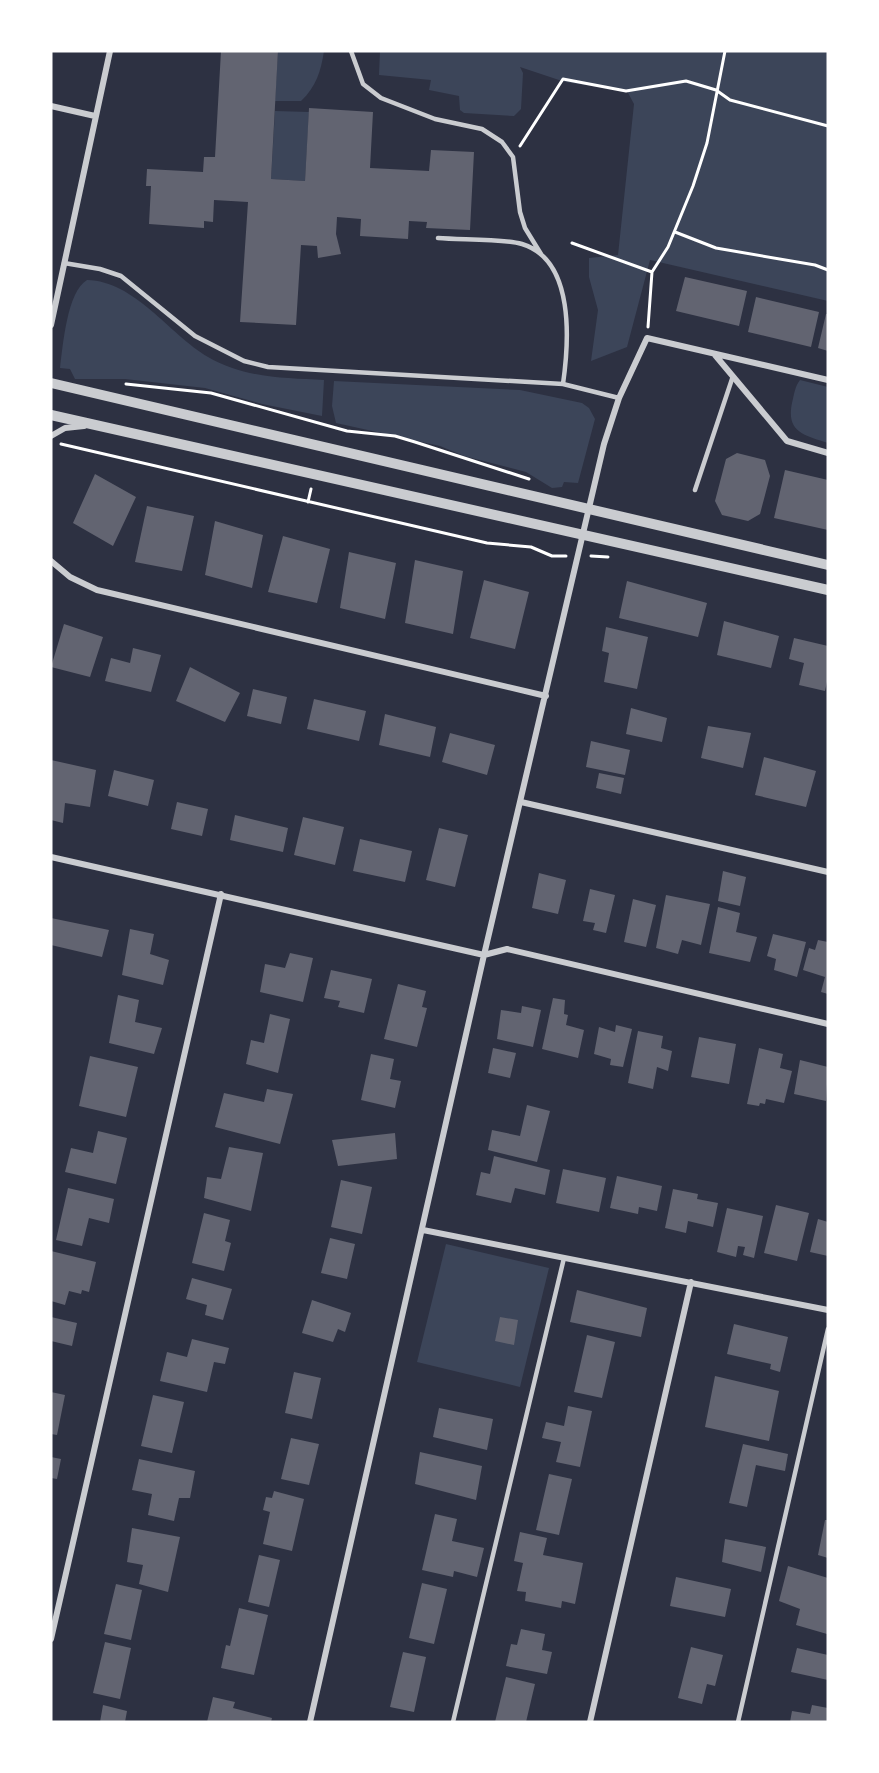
<svg xmlns="http://www.w3.org/2000/svg" width="879" height="1773" font-family="'IBM Plex Sans',sans-serif">
  <rect width="100%" height="100%" fill="#2d3142"/>
  <path fill="#3c4559" d="M278,51H324C321,71 316,87 301,101H275Z
    M380,51H828V301L650,260L627,347L591,361L598,310L589,277V258L618,255L634,104L627,91L565,82L520,67L523,73L521,109L514,116L464,113L460,110L459,96L429,90L431,80L379,75Z
    M275,111L309,112L305,181L271,179Z
    M87,280C135,281 169,334 208,357C244,378 284,378 324,380L322,416L262,404L205,388L125,379H75L70,369L60,368C63,345 67,292 87,280Z
    M800,380L828,387V443C804,435 786,432 792,403C794,395 795,386 800,380Z
    M334,381L520,390L582,403L589,408L595,419L578,483L564,482L562,487L552,488L526,472L464,456L440,446L336,423L332,406Z
    M446,1244L549,1268L520,1387L417,1362Z"/>
  <path fill="#626471" d="M221,51H278L271,179L305,181L309,108L373,112L370,168L429,171L431,150L474,152L470,230L426,228L427,222L409,221L408,239L360,236L361,219L337,217L336,234L341,254L318,258L317,246L301,245L296,325L240,322L248,202L214,200L213,222L204,221V228L149,224L151,186H146L147,169L203,172L204,157H215Z
    M685,277L747,291L739,326L676,311Z
    M756,297L819,312L811,347L748,332Z
    M826,314H828V351L818,348Z
    M737,453L765,460L770,476L760,514L748,521L722,515L715,501L726,459Z
    M785,470L828,480V530L774,518Z
    M95,474L136,497L113,546L73,523Z
    M147,506L194,516L182,571L135,562Z
    M215,521L263,535L252,588L205,575Z
    M283,536L330,549L317,603L268,592Z
    M349,552L396,563L385,619L340,608Z
    M415,560L463,571L453,634L405,623Z
    M484,580L529,592L515,649L470,638Z
    M627,581L707,603L698,637L619,618Z
    M724,621L779,636L771,668L717,655Z
    M64,624L103,637L90,677L51,667Z
    M606,627L648,637L637,689L604,682L609,653L602,651Z
    M794,638L828,646V677L825,691L799,685L804,663L789,659Z
    M133,648L161,655L151,692L105,681L111,658L130,663Z
    M190,667L240,693L225,722L176,701Z
    M253,689L287,697L281,724L247,716Z
    M314,699L366,711L359,741L307,729Z
    M631,708L667,718L662,742L626,734Z
    M385,714L436,727L430,757L379,745Z
    M708,726L751,733L743,768L701,758Z
    M450,733L495,745L487,775L442,762Z
    M591,741L630,750L625,775L586,767Z
    M764,757L816,771L806,807L755,795Z
    M51,760L96,770L90,807L65,803L63,823L51,820Z
    M114,770L154,780L148,806L108,796Z
    M599,773L624,778L621,794L596,788Z
    M177,802L208,809L202,836L171,829Z
    M235,815L288,828L283,852L230,840Z
    M303,817L344,827L335,865L294,855Z
    M439,828L468,835L455,887L426,880Z
    M360,839L412,851L405,882L353,871Z
    M723,871L746,877L740,906L718,901Z
    M539,873L566,880L558,914L532,908Z
    M590,889L615,895L606,933L593,930L595,923L583,921Z
    M666,895L710,904L701,945L682,940L678,954L656,948Z
    M633,899L656,905L646,947L624,942Z
    M718,907L740,913L736,932L757,937L750,962L709,953Z
    M51,918L109,930L102,957L51,945Z
    M130,929L154,934L150,954L169,960L163,985L122,975Z
    M773,934L806,942L797,977L774,970L776,959L767,956Z
    M818,940L828,942V994L821,992L825,977L803,970L809,948L815,950Z
    M290,953L313,958L303,1002L260,992L265,964L285,968Z
    M331,970L372,979L364,1013L338,1007L340,1001L324,998Z
    M398,984L426,991L422,1007L427,1008L417,1047L384,1039Z
    M118,995L139,1000L135,1022L162,1028L154,1054L109,1043Z
    M553,998L565,1000L564,1014L568,1015L566,1025L584,1030L578,1058L542,1049Z
    M522,1006L541,1010L533,1047L497,1039L501,1010L521,1013Z
    M270,1014L290,1019L278,1073L246,1064L251,1040L264,1043Z
    M616,1025L632,1029L623,1067L610,1065L611,1059L594,1054L599,1027L615,1032Z
    M638,1031L663,1036L661,1048L672,1051L668,1071L657,1067L653,1089L628,1083Z
    M699,1037L736,1044L729,1084L691,1077Z
    M493,1048L516,1053L510,1078L488,1073Z
    M759,1048L783,1054L780,1068L792,1071L784,1103L766,1099L765,1104L760,1103L759,1106L747,1104Z
    M371,1054L394,1059L390,1079L401,1081L395,1108L361,1100Z
    M90,1056L138,1067L126,1117L79,1106Z
    M800,1060L828,1067L826,1101L794,1094Z
    M267,1089L293,1094L280,1144L215,1127L224,1093L264,1102Z
    M527,1105L550,1111L537,1162L488,1150L492,1130L520,1136Z
    M98,1131L127,1138L116,1184L65,1172L71,1148L93,1153Z
    M395,1133L397,1159L338,1166L332,1140Z
    M229,1147L263,1153L251,1211L204,1198L207,1177L221,1179Z
    M494,1156L550,1170L545,1195L515,1188L511,1203L476,1195L481,1172L490,1174Z
    M563,1169L606,1178L599,1212L556,1203Z
    M617,1176L662,1186L657,1211L639,1207L638,1214L610,1208Z
    M341,1180L372,1187L362,1234L331,1227Z
    M68,1188L114,1199L109,1223L89,1218L82,1246L56,1240Z
    M673,1189L698,1194L697,1199L718,1203L713,1227L688,1221L686,1233L665,1228Z
    M776,1205L809,1213L797,1261L764,1253Z
    M727,1208L763,1216L754,1258L743,1255L745,1247L738,1246L736,1257L717,1252Z
    M204,1213L230,1220L225,1241L231,1243L224,1271L192,1263Z
    M818,1219L828,1222V1256L810,1252Z
    M330,1238L355,1244L347,1279L321,1273Z
    M51,1251L96,1262L89,1292L82,1290L81,1294L69,1291L65,1305L51,1301Z
    M192,1278L232,1289L223,1320L205,1315L207,1305L186,1299Z
    M577,1290L647,1308L641,1337L570,1322Z
    M312,1300L351,1313L345,1332L338,1329L333,1342L302,1333Z
    M51,1317L77,1323L72,1346L51,1341Z
    M500,1317L518,1320L514,1345L495,1341Z
    M734,1324L788,1337L780,1372L770,1369L771,1364L727,1354Z
    M587,1335L615,1342L602,1398L574,1392Z
    M192,1339L229,1348L225,1364L214,1362L207,1392L160,1381L167,1352L187,1357Z
    M294,1372L321,1378L312,1419L285,1413Z
    M715,1376L779,1391L769,1441L705,1427Z
    M51,1392L65,1395L57,1435L51,1434Z
    M153,1395L184,1402L172,1453L141,1446Z
    M568,1406L592,1411L580,1467L556,1462L561,1442L542,1438L546,1422L564,1426Z
    M439,1408L493,1419L487,1450L433,1437Z
    M291,1438L319,1444L309,1485L281,1479Z
    M743,1444L788,1454L785,1471L756,1465L747,1507L729,1503Z
    M420,1452L482,1466L476,1500L415,1484Z
    M51,1457L61,1459L57,1479L51,1478Z
    M139,1459L195,1471L190,1498H179L174,1521L148,1515L152,1494L132,1490Z
    M549,1474L572,1479L559,1535L536,1530Z
    M274,1491L304,1499L292,1551L263,1544L270,1512L263,1510L266,1497L272,1498Z
    M435,1514L457,1519L452,1541L484,1548L477,1577L454,1571L453,1577L422,1570Z
    M825,1520H828V1558L818,1555Z
    M132,1528L180,1537L168,1592L139,1584L143,1565L127,1562Z
    M520,1532L547,1538L543,1555L583,1563L575,1604L562,1601L561,1608L525,1601L526,1592L517,1591L523,1563L514,1561Z
    M725,1539L766,1547L761,1572L722,1562Z
    M259,1555L280,1560L269,1607L248,1602Z
    M788,1566L828,1578L827,1634L796,1625L800,1609L779,1601Z
    M676,1577L731,1589L725,1617L670,1606Z
    M422,1583L447,1589L434,1644L409,1638Z
    M116,1584L142,1590L131,1640L104,1634Z
    M239,1608L268,1615L254,1675L221,1668L226,1645L230,1646Z
    M521,1629L545,1634L542,1650L552,1652L547,1674L506,1666L511,1644L517,1645Z
    M105,1642L131,1648L120,1699L93,1693Z
    M691,1647L723,1655L715,1686L707,1684L702,1704L678,1698Z
    M797,1648L828,1655V1680L791,1672Z
    M403,1652L426,1657L414,1712L390,1707Z
    M506,1677L535,1684L526,1722H495Z
    M213,1697L235,1702L233,1708L272,1718L271,1722H207Z
    M103,1705L127,1711L125,1722H100Z
    M812,1705L828,1708L827,1722H790L792,1711L810,1714Z"/>
  <g fill="none" stroke-linecap="round" stroke-linejoin="round">
    <path stroke="#fff" stroke-width="3" d="M520,146L563,79L626,91L686,81L716,90L730,100L828,126
      M675,232L716,248L815,265L828,270
      M572,243L652,272
      M648,327L652,272L668,247L693,186L707,143L725,51
      M126,384L211,393L347,431L395,436L415,442L529,479
      M61,444L487,543L531,547L552,556H566
      M308,502L311,489
      M591,556L608,557"/>
    <path stroke="#caccd0" stroke-width="4.5" d="M351,51L363,84L381,98L435,119L482,129L502,142L513,157L520,212L525,228L541,254
      M438,238C461,240 500,238 522,244C575,260 569,342 563,384
      M64,263L100,269L121,276L195,336L244,361L268,367L563,384L619,398
      M695,490L733,376
      M453,1722L564,1258
      M738,1722L828,1329"/>
    <path stroke="#caccd0" stroke-width="6" d="M51,106L95,116
      M51,325L110,51
      M715,355L787,441L828,453
      M51,436L65,428L84,426
      M51,561L70,577L97,590L546,696
      M521,802L828,872
      M51,857L484,955L507,949L828,1024
      M423,1230L828,1310
      M51,1639L221,894
      M310,1722L484,955L604,444L619,398L647,338L828,380
      M590,1722L691,1282"/>
    <path stroke="#caccd0" stroke-width="10" d="M51,383L828,565
      M51,415L828,590"/>
  </g>
  <rect width="879" height="1773" fill="none" stroke="#ffffff" stroke-width="105"/>
</svg>
